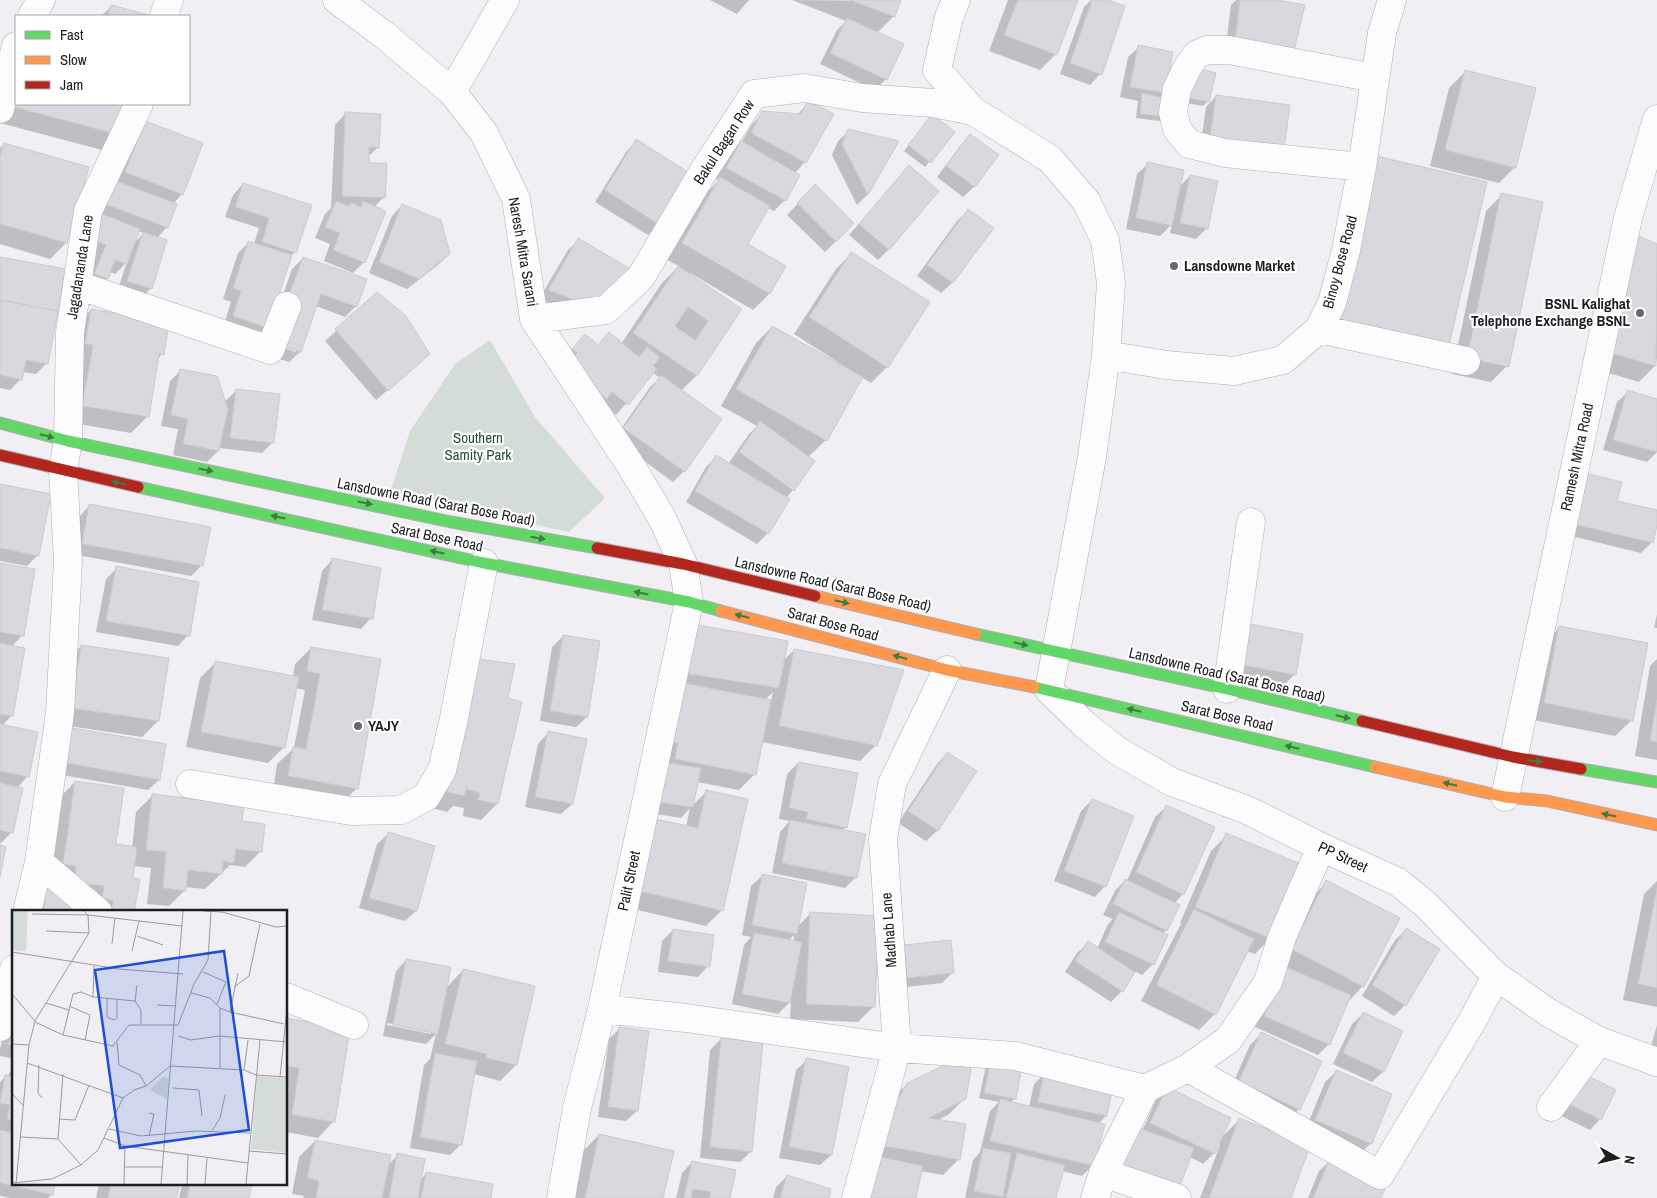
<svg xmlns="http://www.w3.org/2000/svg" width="1657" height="1198" font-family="'Archivo Narrow',sans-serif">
  <rect width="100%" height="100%" fill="#f1eef4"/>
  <path fill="#d4dcd7" d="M490,340L535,417L605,498L569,532L390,493L410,431L455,364Z"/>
  <path fill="#0003" fill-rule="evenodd" d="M710,0H749L737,14Z
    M792,0L900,1L893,17L877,33L886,79L875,90L820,64L837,30L846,21Z
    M1008,0H1077L1056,54L1040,70L989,51Z
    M1091,0H1105L1100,74L1090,85L1060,74L1084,7Z
    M1236,0H1271L1225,53L1231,5Z
    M112,6L148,16H101Z
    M1139,47L1164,93L1159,98L1164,116L1159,121L1136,118L1138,101L1120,97L1128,57Z
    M16,61V104H131L106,151L0,123V117Z
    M1465,72L1515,167L1499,183L1430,166L1449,88Z
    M1190,74L1208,101L1203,106L1180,102Z
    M1216,96L1289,106L1199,156L1206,107Z
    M809,102L805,162L795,173L798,175L785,200L774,211L768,208L746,244L785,266L769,294L753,310L690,273L689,275L741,310L696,376L681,391L684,471L673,482L614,439L650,387L660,378L653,373L616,415L602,402L563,361L574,347L597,346L609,334L621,344L662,283L679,266L667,260L704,195L719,180L716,179L730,153L741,143L752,124L763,113L797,115Z
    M345,114L378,147L368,157V164L384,197L374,207L364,262L353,273L324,261L330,244L315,238L325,214L331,208L335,125Z
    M927,121L953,132L925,167L904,151Z
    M145,122L182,194L173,204L167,227L157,238L151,288L140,299L117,292L127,262L115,274L110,272L107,278L96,289L84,285L96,255L80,249ZM138,231L144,233L133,244Z
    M849,131L897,142L867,195L857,205L832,155L838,141Z
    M970,135L997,155L974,187L963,197L937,177L960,146Z
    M637,141L659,224L648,235L595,202L626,152Z
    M4,144L66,243L50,259L0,244V148Z
    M1148,164L1179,187L1190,176L1207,228L1196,239L1170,233L1172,224L1160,236L1126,229L1137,174Z
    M909,167L889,249L878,260L849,235Z
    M243,184L295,252L289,258L267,327L256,338L223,327L231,302L223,299L238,253L249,242L254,244L259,228L225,217L233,195Z
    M1502,195L1507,366L1491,382L1452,374L1486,211Z
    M804,197L836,241L825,252L787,215Z
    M402,205L449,254L438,265L407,289L369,273L392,216Z
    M968,211L992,228L952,283L941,293L917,276L957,221Z
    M1634,235L1657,246V358L1655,366L1639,382L1585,366Z
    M579,240L573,315L538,301L568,250Z
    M852,253L928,303L887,367L871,383L861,377L826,440L808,457L814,461L793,490L786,498L768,533L757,544L686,502L706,467L716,457L728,464L749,434L757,426L721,406L756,343L772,327L838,365L839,363L794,334L836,269Z
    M0,258L65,270L46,364L36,374L22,372L21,379L10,390L0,388Z
    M303,258L356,306L345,317L316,306L300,352L289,362L269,356L273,344L296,352L279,306L292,269Z
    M377,294L418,364L376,400L325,341Z
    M91,310L162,354L157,360L147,417L131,433L67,422L75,326Z
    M181,370L224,402L237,390L272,443L262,453L219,448L218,451L207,462L173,455L178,429L161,426L170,381Z
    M1628,392L1657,400V452L1647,462L1603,450L1617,402Z
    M0,485L38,555L27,566L0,561Z
    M1616,501L1657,511V520L1652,542L1641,553L1559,533Z
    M89,506L202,565L191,576L72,554L79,517Z
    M332,560L371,618L361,629L312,620L322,571Z
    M0,564L23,635L11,647L12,715L2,726L37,733L27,777L17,788L12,832L1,843H0Z
    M117,568L188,635L178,646L96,632L106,579Z
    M1657,614V628H1654Z
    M1560,627L1632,720L1615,736L1528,719L1544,643Z
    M1234,635L1295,674L1284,685L1227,674Z
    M563,636L587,717L576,727L540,721L552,647Z
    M682,636L782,662L794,650L876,745L860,761L762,742L755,774L739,790L697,782L692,806L707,791L722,910L706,926L616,905L686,827L690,808L681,818L644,812ZM773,692L771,701L765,700Z
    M81,646L158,721L142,737L56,724L65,662Z
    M311,648L380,660L357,788L341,804L273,791L277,764L294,748L305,690L295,688L284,747L268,763L186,747L200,678L216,662L293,677L295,664Z
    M1657,659V760L1635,756L1650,666Z
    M506,699L497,804L481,820L463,816L464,808L453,806L447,812L432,808Z
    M548,733L572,804L561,814L525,807L538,744Z
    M56,739L159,780L148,790L51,773Z
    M947,753L975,772L937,831L926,841L898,823L937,764Z
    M798,763L846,827L842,831L856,877L845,888L772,873L780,832L790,821L779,819L787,774Z
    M75,782L114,845L132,848L136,812L152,796L241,822L261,851L245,867L230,865L205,889L185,887V890L169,906L147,904L151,868L133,866L132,879L133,912H87L60,898L72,912H35L47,879L59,798Z
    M1092,800L1105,886L1095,897L1054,881L1081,811Z
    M1166,807L1183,894L1174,904L1166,930L1163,934L1153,964L1142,975L1134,971L1122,991L1111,1002L1065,972L1077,953L1088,943L1097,949L1108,924L1113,919L1103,915L1115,891L1125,880L1127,881L1155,817Z
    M388,834L416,911L405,921L359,908L377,844Z
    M1227,835L1271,938L1255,954L1246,951L1215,1014L1199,1030L1141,1001L1181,924L1180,923L1211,851Z
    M762,876L797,927L810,914L874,1006L858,1022L790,1019L791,1001L778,1014L732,1004L744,945L751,937L742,935L751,886ZM794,935V942L788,941Z
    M1657,881V1007L1623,1000L1644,894Z
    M1327,882L1363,986L1347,1003L1329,1044L1318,1055L1255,1027L1311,898Z
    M673,930L708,966L698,977L658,972L662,941Z
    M1406,930L1405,1005L1394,1016L1362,996L1395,940Z
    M905,946L953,972L942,983L897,988L894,957Z
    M406,960L446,988L463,970L516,1065L500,1081L474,1074L461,1144L450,1155L410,1148L424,1065L430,1059L436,1034L426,1044L383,1036L396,971ZM387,1023L431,1031V1034L387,1025Z
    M14,1006V1059L0,1056V1049L10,1009Z
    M1363,1014L1401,1032L1383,1072L1372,1082L1333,1064L1352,1024Z
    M286,1020L334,1121L318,1138L286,1132Z
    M1657,1025V1053L1650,1050Z
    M620,1028L637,1111L626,1121L598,1117L609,1039Z
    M1261,1034L1299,1109L1289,1120L1229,1092L1250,1045Z
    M721,1039L751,1151L740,1162L700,1158L710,1050Z
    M807,1060L831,1155L820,1165L779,1158L796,1070Z
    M991,1061L1014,1099L1010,1103L1029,1107L1034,1084L1045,1073L1106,1116L1098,1124L1093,1165L1082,1176L1062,1171L1055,1198H965L973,1160L980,1152L990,1111L999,1102L979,1098L986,1066Z
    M14,1068V1184L52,1194L48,1198H10L0,1196V1082L6,1076L8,1077L9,1073Z
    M1336,1072L1371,1143L1360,1154L1305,1131L1325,1082Z
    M1580,1074L1600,1119L1590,1130L1555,1113Z
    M907,1084L965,1098L949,1114L937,1121L959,1159L943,1175L921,1171L915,1198L870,1158L891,1100Z
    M1167,1089L1221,1138L1239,1120L1290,1198H1200L1220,1145L1218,1144L1214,1153L1203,1164L1142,1131L1156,1100Z
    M599,1135L662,1198H573L583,1151Z
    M315,1141L388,1165L398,1155L420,1180L427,1173L490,1198H303L304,1196L292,1194L299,1157Z
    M1330,1161L1380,1198H1308L1319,1171Z
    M692,1162L729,1198H676L682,1173Z
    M787,1176L827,1198H773L776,1187Z
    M99,1184H172L175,1198H96Z
    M182,1184H248V1198H179Z"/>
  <path fill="#dbd7df" stroke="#cccace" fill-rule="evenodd" d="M850,0H901L895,17Z
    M1018,0H1078L1057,55L1004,35Z
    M1092,0H1108L1125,6L1102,75L1070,63Z
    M1240,0H1278L1305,5L1293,55L1235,42Z
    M111,5L153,16H108Z
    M847,18L904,44L887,80L830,53Z
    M1138,45L1173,52L1165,93L1130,87Z
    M1195,67L1216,73L1209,102L1185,97Z
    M1465,70L1536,88L1516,168L1445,150Z
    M1142,93L1168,99L1166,117L1140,114Z
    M1216,95L1290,105L1283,156L1209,145Z
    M16,98V104H132L123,136L14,107Z
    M808,100L834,114L806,163L751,133L762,111L801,114Z
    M345,112L381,114L379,148L369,147V163H387L385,198L342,196Z
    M932,114L955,132L931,163L908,145Z
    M145,121L203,143L183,195L125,172Z
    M848,129L899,141L868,195L842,144Z
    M970,134L999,155L975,187L946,166Z
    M636,139L691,174L660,225L605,190Z
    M741,141L800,175L786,201L726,168Z
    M4,143L89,167L67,243L0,224V156Z
    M1372,155L1487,182L1449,345L1335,319Z
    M1147,162L1184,170L1172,226L1136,218Z
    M909,165L939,191L889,250L859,224Z
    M1190,175L1218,181L1208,229L1180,223Z
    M720,177L770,206L748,244L786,266L770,294L682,243Z
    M114,180L177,204L168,228L105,204Z
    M243,183L312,205L296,253L262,242L269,218L235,207Z
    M815,184L854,223L836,242L797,203Z
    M1501,193L1543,202L1509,367L1467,358Z
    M336,201L349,206L351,202L361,207L363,201L386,211L365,263L333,250L340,233L325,227Z
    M402,204L441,220L450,254L419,279L379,262Z
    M968,209L994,228L953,283L927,265Z
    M100,213L140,229L127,264L115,260L108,279L94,274L106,245L90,239Z
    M143,232L167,240L152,289L127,281Z
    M1634,234L1657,244L1656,366L1600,350Z
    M578,238L632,270L597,306L584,304L548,290Z
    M248,241L292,255L268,328L233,316L241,291L233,288Z
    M851,252L930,302L888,368L809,317Z
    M0,257L66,269L58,311L0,300Z
    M303,257L367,279L357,307L321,294L301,352L279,345L289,295Z
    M678,266L742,309L697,376L633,333ZM688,307L708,321L695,340L675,326Z
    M377,292L406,316L430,354L388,391L335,329Z
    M0,300L58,311L48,364L26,360L22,380L0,375Z
    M91,309L169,322L164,355L159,354L149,417L82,406L93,345L85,344Z
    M772,326L863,377L827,441L736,389Z
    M609,332L639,357L647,347L660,357L653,366L657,369L628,405L612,392L607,399L566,366L577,353L572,349L585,334L598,345Z
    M180,369L217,376L228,409L219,451L183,444L188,419L171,415Z
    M661,375L722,419L685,472L623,428Z
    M236,389L280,394L274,443L230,438Z
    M1627,390L1657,399V452L1613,440Z
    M760,421L815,461L794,491L739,452Z
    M716,455L790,499L769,534L695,491Z
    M1581,472L1622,482L1617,501L1657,510V525L1653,543L1569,523Z
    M0,484L51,494L39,556L0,548Z
    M89,504L211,527L203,566L82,544Z
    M332,558L381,568L373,619L322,610Z
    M0,563L35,569L24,636L0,632Z
    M116,566L199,582L190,636L106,621Z
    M1244,623L1303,634L1296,675L1237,664Z
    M692,624L788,641L779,688L683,673Z
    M1559,626L1648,643L1633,721L1544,703Z
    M563,635L600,641L588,717L550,711Z
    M0,643L25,648L13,716L0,714Z
    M81,645L169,658L159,721L72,708Z
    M311,647L381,659L358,789L288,776L293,747L306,749L320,674L307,671Z
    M794,649L904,670L877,746L779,726Z
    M471,658L515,664L508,698L522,702L498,804L478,800L480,793L466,789L464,796L447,792L455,756Z
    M215,661L299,677L285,748L201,732Z
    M678,682L771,700L756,775L675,759L678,743L666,741Z
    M1657,700V742L1650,741Z
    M0,724L38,732L29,777L0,771Z
    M67,727L166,744L160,780L61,762Z
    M548,731L587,739L573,804L535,797Z
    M947,752L977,771L938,831L908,811Z
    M662,762L701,768L693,807L654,802Z
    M798,762L858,773L847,828L806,819L808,812L789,808Z
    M75,781L124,788L116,844L137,847L133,878L140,879L134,912H111L113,900L102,898L104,886L74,882L76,866L63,864Z
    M0,783L23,788L13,833L0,830Z
    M706,790L748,799L723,911L631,889L649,818L698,828Z
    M152,794L244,805L242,821L265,824L262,852L236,849L234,863L223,861L222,874L188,870L186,891L163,888L166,852L146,850Z
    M1092,799L1134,816L1106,887L1064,871Z
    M1166,805L1215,827L1184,895L1136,872Z
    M790,820L866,834L857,878L782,863Z
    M388,832L435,846L417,911L369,898Z
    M1226,833L1303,865L1272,939L1195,907Z
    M0,845L6,847L0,877Z
    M762,874L807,883L797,934L752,925Z
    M1125,879L1180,905L1167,931L1113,904Z
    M1326,880L1400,918L1364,987L1291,949Z
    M48,882L73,912H43Z
    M1657,888V988L1638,984Z
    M1194,909L1254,939L1216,1015L1156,985Z
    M810,912L879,916L875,1007L806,1004Z
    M1119,912L1168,935L1154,965L1105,942Z
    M1406,928L1440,949L1406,1006L1372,985Z
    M673,929L714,935L710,967L668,961Z
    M754,933L802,942L790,1003L742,994Z
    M951,940L954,973L907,978L904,945Z
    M1088,941L1135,972L1123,992L1075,961Z
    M406,959L451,967L438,1034L393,1025Z
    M1286,967L1351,995L1330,1045L1264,1016Z
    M463,969L535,986L517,1065L486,1058L487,1054L445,1044Z
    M1363,1012L1403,1031L1384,1072L1343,1053Z
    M286,1018L350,1029L335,1122L292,1115L299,1068L286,1066Z
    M14,1024V1046L8,1045Z
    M619,1027L649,1031L638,1111L608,1107Z
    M1261,1032L1322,1061L1300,1110L1239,1081Z
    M721,1038L763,1042L752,1152L710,1147Z
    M435,1053L477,1061L462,1145L420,1137Z
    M965,1055L971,1069L966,1099L929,1118L966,1124L960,1160L885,1146L891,1112L907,1083Z
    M806,1058L849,1067L832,1155L789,1147Z
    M991,1060L1022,1066L1016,1099L984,1093Z
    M1336,1070L1392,1094L1372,1144L1315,1120Z
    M1044,1072L1113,1086L1107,1116L1038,1102Z
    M1580,1072L1616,1090L1601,1120L1565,1102Z
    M5,1075L14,1077V1121L7,1119L10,1105L0,1103Z
    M1167,1087L1231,1118L1215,1154L1150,1123Z
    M1000,1099L1105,1124L1094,1166L990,1141Z
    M1239,1118L1310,1146L1291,1198H1209Z
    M1133,1126L1194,1148L1179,1189L1119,1168Z
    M0,1130L14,1133V1184H55L53,1195L0,1183Z
    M599,1134L674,1151L663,1198H585Z
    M315,1140L391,1155L382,1198H316L319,1181L307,1178Z
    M983,1148L1011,1153L1003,1197L974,1191Z
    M397,1153L425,1159L418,1198H389Z
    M1017,1153L1065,1165L1056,1198H1006Z
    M871,1155L923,1166L916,1198H862Z
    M1330,1159L1387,1184L1381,1198H1313Z
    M692,1161L736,1170L730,1198H709L711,1192L693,1189L691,1198H684Z
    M426,1172L493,1184L491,1198H421Z
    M787,1175L831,1189L829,1198H780Z
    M111,1184H174L173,1186L179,1187L176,1198H108Z
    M190,1184H252L249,1198H187Z"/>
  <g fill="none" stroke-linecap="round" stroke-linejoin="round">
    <defs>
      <path id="street" d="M337,0L383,34L452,92L484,133L516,199L534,319L633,469L662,518L683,564L689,602L602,1009L577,1108L561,1198
        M956,0L949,17L937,70L973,111L1050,159L1086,201L1105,240L1111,283L1106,355L1092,457L1049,690L1085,725L1116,750L1172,782L1247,810L1321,847L1398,882L1425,904L1496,976L1549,1013L1599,1041L1657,1062
        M32,16L41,0
        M164,16L169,0
        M452,92L505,0
        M0,109L16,46
        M1362,167L1225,153L1189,144L1177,129L1173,112L1177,89L1187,68L1196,55L1207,50H1229L1374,78
        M77,285L270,350L287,306
        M534,319L606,310L641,277L703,172L754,94L804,88L862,98L933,103L973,111
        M1319,329L1466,361
        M1106,355L1166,365L1234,371L1283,360L1319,329L1332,303L1346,250L1362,167L1382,33L1392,0
        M1227,689L1251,522
        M190,784L351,811L401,810L426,797L442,770L453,723L484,563
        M1505,797L1628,218L1657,119
        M39,862L98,912
        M27,912L39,862L60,713L68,561L63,470L68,441L70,333L88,211L139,104
        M286,997L354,1025
        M602,1009L686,1018L897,1048L1016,1056L1145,1089
        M0,1027L14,969
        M1188,1068L1380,1175L1474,1018L1496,976
        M1551,1107L1599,1041
        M1103,1173L1177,1198
        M856,1198L897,1048L883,839L892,784L947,670
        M1095,1198L1103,1173L1145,1089L1188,1068L1228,1040L1268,982L1282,937L1321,847"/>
      <path id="fast" d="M0,423L68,441L451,522L597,548
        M138,487L484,563L689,602L721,611
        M976,634L1227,689L1362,721
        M1034,687L1375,767
        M1581,769L1657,782"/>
      <path id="slow" d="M815,596L976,634
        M721,611L947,670L1034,687
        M1375,767L1505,797L1547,801L1657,825"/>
      <path id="jam" d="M0,455L138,487
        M597,548L683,564L815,596
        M1362,721L1513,757L1581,769"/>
    </defs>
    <use href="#street" stroke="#b0aeb3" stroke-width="29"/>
    <use href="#fast" stroke="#b0aeb3" stroke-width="13"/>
    <use href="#slow" stroke="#b0aeb3" stroke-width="13"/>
    <use href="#jam" stroke="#b0aeb3" stroke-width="13"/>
    <use href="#street" stroke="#fdfcfd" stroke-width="28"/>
    <use href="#fast" stroke="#63d668" stroke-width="11"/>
    <use href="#slow" stroke="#ff974d" stroke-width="11"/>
    <use href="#jam" stroke="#b3261e" stroke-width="11"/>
  </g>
  <defs><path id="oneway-solid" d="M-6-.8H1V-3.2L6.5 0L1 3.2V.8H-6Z" transform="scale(1.25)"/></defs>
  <g fill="#417a44">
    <use href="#oneway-solid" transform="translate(47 436) rotate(14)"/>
    <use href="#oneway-solid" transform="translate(206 470) rotate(12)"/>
    <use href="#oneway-solid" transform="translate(119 483) rotate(-168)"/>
    <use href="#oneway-solid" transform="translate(365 503) rotate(12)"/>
    <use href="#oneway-solid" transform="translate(278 517) rotate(-168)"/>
    <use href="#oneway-solid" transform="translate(538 538) rotate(10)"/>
    <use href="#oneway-solid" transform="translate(437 552) rotate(-168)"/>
    <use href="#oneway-solid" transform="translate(641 593) rotate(-169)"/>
    <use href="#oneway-solid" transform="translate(842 602) rotate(13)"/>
    <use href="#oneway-solid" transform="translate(742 616) rotate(-166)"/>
    <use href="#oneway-solid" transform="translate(1021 644) rotate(13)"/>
    <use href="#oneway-solid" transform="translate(900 657) rotate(-165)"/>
    <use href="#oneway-solid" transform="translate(1134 710) rotate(-167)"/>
    <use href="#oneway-solid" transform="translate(1343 717) rotate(13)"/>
    <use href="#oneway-solid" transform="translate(1292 747) rotate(-167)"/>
    <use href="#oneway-solid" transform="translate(1535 761) rotate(8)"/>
    <use href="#oneway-solid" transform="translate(1450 784) rotate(-167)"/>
    <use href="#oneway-solid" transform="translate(1609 815) rotate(-168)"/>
  </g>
  <g fill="#68676b" stroke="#fff" stroke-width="2">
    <circle cx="1174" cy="266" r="5"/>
    <circle cx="1640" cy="313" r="5"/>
    <circle cx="358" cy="726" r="5"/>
  </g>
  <g text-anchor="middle" stroke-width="4.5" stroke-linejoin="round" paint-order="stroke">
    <g font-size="15" fill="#1f1e21" stroke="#fff">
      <text transform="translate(724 142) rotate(-57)" y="5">Bakul Bagan Row</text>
      <text transform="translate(523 252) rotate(80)" y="5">Naresh Mitra Sarani</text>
      <text transform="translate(1340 262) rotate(-75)" y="5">Binoy Bose Road</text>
      <text transform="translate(80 267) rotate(-81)" y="5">Jagadananda Lane</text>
      <text transform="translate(1577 457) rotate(-78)" y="5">Ramesh Mitra Road</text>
      <text transform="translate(436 502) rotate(11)" y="5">Lansdowne Road (Sarat Bose Road)</text>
      <text transform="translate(437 537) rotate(12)" y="5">Sarat Bose Road</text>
      <text transform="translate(833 584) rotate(13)" y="5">Lansdowne Road (Sarat Bose Road)</text>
      <text transform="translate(833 624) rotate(15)" y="5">Sarat Bose Road</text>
      <text transform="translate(1227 675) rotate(13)" y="5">Lansdowne Road (Sarat Bose Road)</text>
      <text transform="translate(1227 716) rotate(13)" y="5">Sarat Bose Road</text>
      <text transform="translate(1343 857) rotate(25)" y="5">PP Street</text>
      <text transform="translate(629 881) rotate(-78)" y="5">Palit Street</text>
      <text transform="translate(889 930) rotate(-94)" y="5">Madhab Lane</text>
    </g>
    <g font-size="15" font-weight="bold" fill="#1f1e21" stroke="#fff" text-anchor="start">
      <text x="1184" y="271">Lansdowne Market</text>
      <text x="1630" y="309" text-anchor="end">BSNL Kalighat<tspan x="1630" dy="17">Telephone Exchange BSNL</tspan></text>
      <text x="368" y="731">YAJY</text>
    </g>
    <g font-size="15" fill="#245132" stroke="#fff">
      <text x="478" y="443">Southern<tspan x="478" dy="17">Samity Park</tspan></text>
    </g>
  </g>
  <g transform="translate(12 910)">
    <rect width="275" height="275" fill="#f1eef4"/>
    <path d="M0,1H16L14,41L0,40ZM152,166L157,169L155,189L137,180ZM245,166L275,168V243L239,239Z" fill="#d4dcd7"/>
    <path fill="none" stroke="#9d9ba0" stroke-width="1" d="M191,1L210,2L264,17L275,16M20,4L76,5L170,16M34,21L77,23M125,26L151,35M100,34L103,8M120,41L127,11M0,42L107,59L171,64M82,56L81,87L123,91L129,100V114M191,62L214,72L205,94M222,77L237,66L248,14M179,83L198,88L208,98L218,102L272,114M0,84L23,111M95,89V107L102,110L105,108V89M123,91L125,75M34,93L57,100M145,95L164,96M57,96L78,105L73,130M218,102L226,63M23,112L51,125L101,136L117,115H166L182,74L196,50L199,1M51,125L61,84L69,82L81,87M166,126L179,130L207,126L275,132M105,132L107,155L128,165L134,176M0,134L17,135M15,153L111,188M27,155L26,183L30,188M208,158V98M232,160L236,130M51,164L46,229L69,255M268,167L275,98M161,178L187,180L190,206M0,184L11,195M137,203L142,204L137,226M47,209L63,210L77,175M97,219L129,226L184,221L238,223M200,221L208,208L213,185M9,227L46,229M92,228L113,236L236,253M237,241L275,244M112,257H151M0,273L40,269L69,255L86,240L111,188L122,180L134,176L158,156L232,160L244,165L275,167M4,274L17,135L23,111L77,23L76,5L72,1M112,274L113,236M149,274L171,1M175,274L176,244M193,274L195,248M234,274L248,130"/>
    <path fill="#1d4ed8" fill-opacity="0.15" stroke="#1d4ed8" stroke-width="2.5" d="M212,41L237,220L108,238L83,60Z"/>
    <rect width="275" height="275" fill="none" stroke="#1f1e21" stroke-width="2.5"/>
  </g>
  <rect x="15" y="15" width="175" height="90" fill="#ffffff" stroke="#a5a5a6"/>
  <rect x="25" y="31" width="25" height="8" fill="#63d668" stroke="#a5a5a6"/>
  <text x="60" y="40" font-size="15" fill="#1f1e21">Fast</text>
  <rect x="25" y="56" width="25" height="8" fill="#ff974d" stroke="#a5a5a6"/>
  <text x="60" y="65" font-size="15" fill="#1f1e21">Slow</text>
  <rect x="25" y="81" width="25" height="8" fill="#b3261e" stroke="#a5a5a6"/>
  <text x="60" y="90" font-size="15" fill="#1f1e21">Jam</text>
  <g transform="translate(1617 1158) rotate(98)" stroke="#ffffff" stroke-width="4" paint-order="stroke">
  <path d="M0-4L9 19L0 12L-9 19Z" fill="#1f1e21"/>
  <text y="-8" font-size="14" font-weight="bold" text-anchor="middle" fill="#1f1e21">N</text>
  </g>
</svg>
